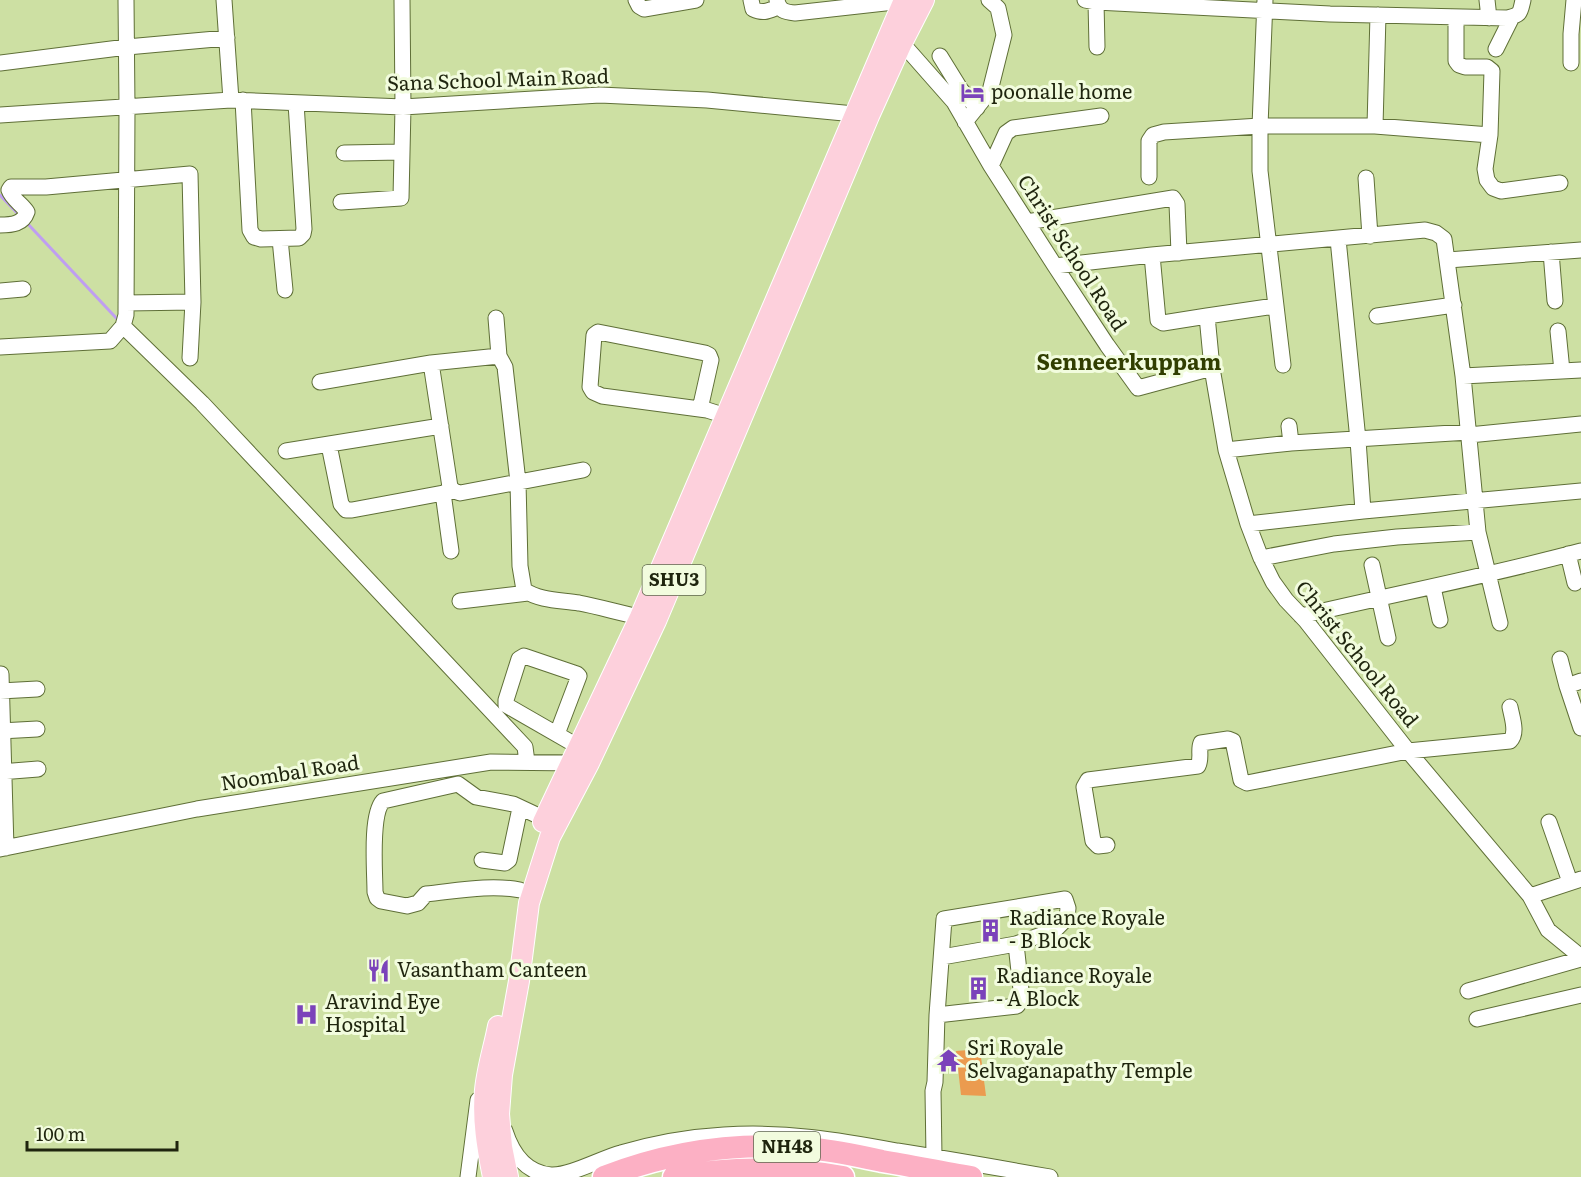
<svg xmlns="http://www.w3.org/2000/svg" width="1581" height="1177" font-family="Literata,serif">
  <rect width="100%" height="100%" fill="#cde0a3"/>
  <path fill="#eb9b4f" d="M980,1049L986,1096L961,1095L956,1051Z"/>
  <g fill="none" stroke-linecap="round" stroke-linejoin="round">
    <path stroke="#bf9ef1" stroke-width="3" d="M0,195L20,216
      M27,223L119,321"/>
    <defs>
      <path id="minor" d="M224,0L231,100
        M636,0L639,6L644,9L696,0
        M751,0L753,9C764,14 768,11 778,7
        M777,0C779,11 785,12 795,13L903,1
        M1085,0L1096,2L1330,14L1507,18C1521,15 1520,13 1523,0
        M1265,0L1260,126V171L1283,365
        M1487,0L1489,18
        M1096,2L1097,47
        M1456,17V61L1459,65L1465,67H1487L1492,71L1490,135L1485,169L1487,180L1493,188L1501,191L1560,183
        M902,43L954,102L991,166L1055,266L1107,345L1138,388L1212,368L1226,450L1248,524L1261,558L1273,582L1286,600L1306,621L1408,751L1530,896L1548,930L1581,957
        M1496,49L1512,17
        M940,56L961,90L977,108
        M0,63L127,47L227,38
        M1571,63V34L1574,0
        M243,100L250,230L254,237L261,239L299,238L303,234L304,229L296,103
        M0,115L231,100L403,107L600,95L707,100L865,115
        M965,122L990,91L1004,35L998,8L989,0
        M1375,126L1378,15
        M344,153L402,152
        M991,166L1006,133L1013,128L1101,116
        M1149,177V141L1153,135L1164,132L1260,126H1375L1490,135
        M1366,178L1370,236
        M341,202L401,198L403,107L402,0
        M1027,222L1173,198L1177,204L1179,253
        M0,225C12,225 23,224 27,212C22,204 12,199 9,190L11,187H46L190,174L193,302L126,303
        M280,239L285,290
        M1338,239L1358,440L1363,511
        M1551,252L1555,301
        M1152,255L1158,320L1163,323L1207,316
        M1448,260L1581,250
        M1055,266L1152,255L1425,230L1436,233L1444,239L1463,376L1478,532L1500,623
        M0,291L23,289
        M1377,316L1454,305
        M123,326L202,403L525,747L527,762
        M1558,331L1562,371
        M0,347L110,341L123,326L126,315L127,107L126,0
        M499,356L505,367L518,482L520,566L524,590C540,601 561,600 579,603C600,607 620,613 640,617
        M190,358L193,302
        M431,363L450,487L454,491L460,493L583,470
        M1212,368L1207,316L1275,306
        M1463,376L1581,370
        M320,382L431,363L499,356L496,318
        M700,409L711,360L709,355L705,353L598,332L594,335L590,387L593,392L602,396L707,410L726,416
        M1289,426L1291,443
        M1469,435L1581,424
        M329,445L341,504L346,510H352L454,491
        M1226,450L1291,443L1469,432
        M286,451L441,426
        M443,493L451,551
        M1248,524L1363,511L1581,491
        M1568,554L1575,583
        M1261,558L1334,544L1397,537L1478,532
        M1372,565L1388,638
        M1433,587L1440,620
        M460,601L528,593
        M1301,616C1394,594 1488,576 1581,551
        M1560,659L1567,686
        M1,674L6,848
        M1581,681L1567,686L1581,728
        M0,691L37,689
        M0,731L37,729
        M557,734L579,676L577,674L524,656L519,659L506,700V705L579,747
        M0,772L38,769
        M1549,822L1570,882
        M1107,845L1098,846L1093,841L1084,787L1088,780L1198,766C1202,758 1198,750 1201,743L1228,739L1233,741L1241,780L1247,783L1408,751L1510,741C1518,733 1512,718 1510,707
        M0,849L197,809L491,762L580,763
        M482,860L505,863L509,860L520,808
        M520,890C490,884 456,891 426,894L418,903L407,906L381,901L377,898L375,892C375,872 370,815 383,801L458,784L476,797L513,804L545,819
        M1530,896L1581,879
        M1468,991L1581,959
        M937,1015L944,919L1065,899L1068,908L1067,918L1055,930L1016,944L942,957
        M1477,1019L1581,995
        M505,1131C512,1153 526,1173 551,1175C570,1176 602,1158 621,1153C655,1143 689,1137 724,1135C784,1131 838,1140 897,1151C948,1159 999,1168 1050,1177
        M934,1157L933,1091L935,1082L937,1015L1017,1006L1022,999L1016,944
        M468,1177L478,1100"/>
      <path id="major" d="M543,822L640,617L904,0
        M493,1177C487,1148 482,1119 485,1090C487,1068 494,1047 498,1026
        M508,1177L502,1147L499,1114L502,1075L519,981L529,903L550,837L589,763L656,621L869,116L902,43L924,0"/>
      <path id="highway" d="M604,1177C671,1151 742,1141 814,1149C837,1151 859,1156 882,1161C912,1166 941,1172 971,1177
        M674,1177C730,1167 786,1167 843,1177"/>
    </defs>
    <use href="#minor" stroke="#5f6f37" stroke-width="17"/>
    <use href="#major" stroke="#fff" stroke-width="22"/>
    <use href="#highway" stroke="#fff" stroke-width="25"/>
    <use href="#minor" stroke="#fff" stroke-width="15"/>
    <use href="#major" stroke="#fdd0dc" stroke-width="20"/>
    <use href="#highway" stroke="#fcb0c4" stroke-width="22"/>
  </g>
  <defs>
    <symbol id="hotel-bare" viewBox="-9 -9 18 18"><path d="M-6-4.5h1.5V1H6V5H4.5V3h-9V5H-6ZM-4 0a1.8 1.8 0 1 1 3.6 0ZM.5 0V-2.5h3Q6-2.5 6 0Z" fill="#7b43ba" stroke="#f2fcde" stroke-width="2.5" paint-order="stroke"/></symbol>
    <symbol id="building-bare" viewBox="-9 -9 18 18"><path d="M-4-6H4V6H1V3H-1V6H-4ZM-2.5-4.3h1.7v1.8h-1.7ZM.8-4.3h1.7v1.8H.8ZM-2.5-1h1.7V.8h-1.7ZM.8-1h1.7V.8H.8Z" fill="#7b43ba" stroke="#f2fcde" stroke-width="2.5" paint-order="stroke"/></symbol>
    <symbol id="restaurant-bare" viewBox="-9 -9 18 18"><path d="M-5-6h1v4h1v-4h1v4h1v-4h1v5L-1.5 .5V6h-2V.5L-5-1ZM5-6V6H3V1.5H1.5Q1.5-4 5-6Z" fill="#7b43ba" stroke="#f2fcde" stroke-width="2.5" paint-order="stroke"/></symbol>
    <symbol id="hospital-bare" viewBox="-9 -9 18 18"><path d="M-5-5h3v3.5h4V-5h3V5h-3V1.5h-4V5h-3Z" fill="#7b43ba" stroke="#f2fcde" stroke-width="2.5" paint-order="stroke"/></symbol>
    <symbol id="temple-bare" viewBox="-9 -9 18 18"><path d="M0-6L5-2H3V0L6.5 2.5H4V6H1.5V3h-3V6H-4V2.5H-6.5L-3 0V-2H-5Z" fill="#7b43ba" stroke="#f2fcde" stroke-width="2.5" paint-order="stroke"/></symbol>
  </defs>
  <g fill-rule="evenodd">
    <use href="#hotel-bare" x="956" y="76" width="33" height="33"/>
    <use href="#building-bare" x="974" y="914" width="33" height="33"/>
    <use href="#restaurant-bare" x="362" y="954" width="33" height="33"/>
    <use href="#building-bare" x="962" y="972" width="33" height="33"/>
    <use href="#hospital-bare" x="290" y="998" width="33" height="33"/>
    <use href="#temple-bare" x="932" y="1044" width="33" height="33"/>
  </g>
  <g text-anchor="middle" stroke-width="6" stroke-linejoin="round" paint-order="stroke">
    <g fill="#f2fcde" stroke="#5e664c" stroke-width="1.5">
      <rect x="642.5" y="565" width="63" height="30" rx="4.5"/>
      <rect x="754" y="1132" width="66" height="30" rx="4.5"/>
    </g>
    <g font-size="18" font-weight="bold" fill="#1f250e">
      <text x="674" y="586">SHU3</text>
      <text x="787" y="1153">NH48</text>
    </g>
    <g font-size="20" fill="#1f250e" stroke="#f2fcde">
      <text transform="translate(498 80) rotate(-2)" y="7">Sana School Main Road</text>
      <text transform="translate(1072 253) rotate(57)" y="7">Christ School Road</text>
      <text transform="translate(1357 654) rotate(51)" y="7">Christ School Road</text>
      <text transform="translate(290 773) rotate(-9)" y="7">Noombal Road</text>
    </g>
    <g font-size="20" fill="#1f250e" stroke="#f2fcde" text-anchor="start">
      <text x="991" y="99">poonalle home</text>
      <text x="1009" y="925">Radiance Royale<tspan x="1009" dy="23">- B Block</tspan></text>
      <text x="397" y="977">Vasantham Canteen</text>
      <text x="996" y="983">Radiance Royale<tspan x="996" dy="23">- A Block</tspan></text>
      <text x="325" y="1009">Aravind Eye<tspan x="325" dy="23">Hospital</tspan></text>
      <text x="967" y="1055">Sri Royale<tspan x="967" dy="23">Selvaganapathy Temple</tspan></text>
    </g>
    <g font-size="22" font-weight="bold" fill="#313e01" stroke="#f2fcde">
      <text x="1129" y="370">Senneerkuppam</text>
    </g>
  </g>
  <path d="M27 1141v9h150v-9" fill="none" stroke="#1f250e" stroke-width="3"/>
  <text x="36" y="1141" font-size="18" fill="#1f250e" stroke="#f2fcde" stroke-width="4.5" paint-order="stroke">100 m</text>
</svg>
